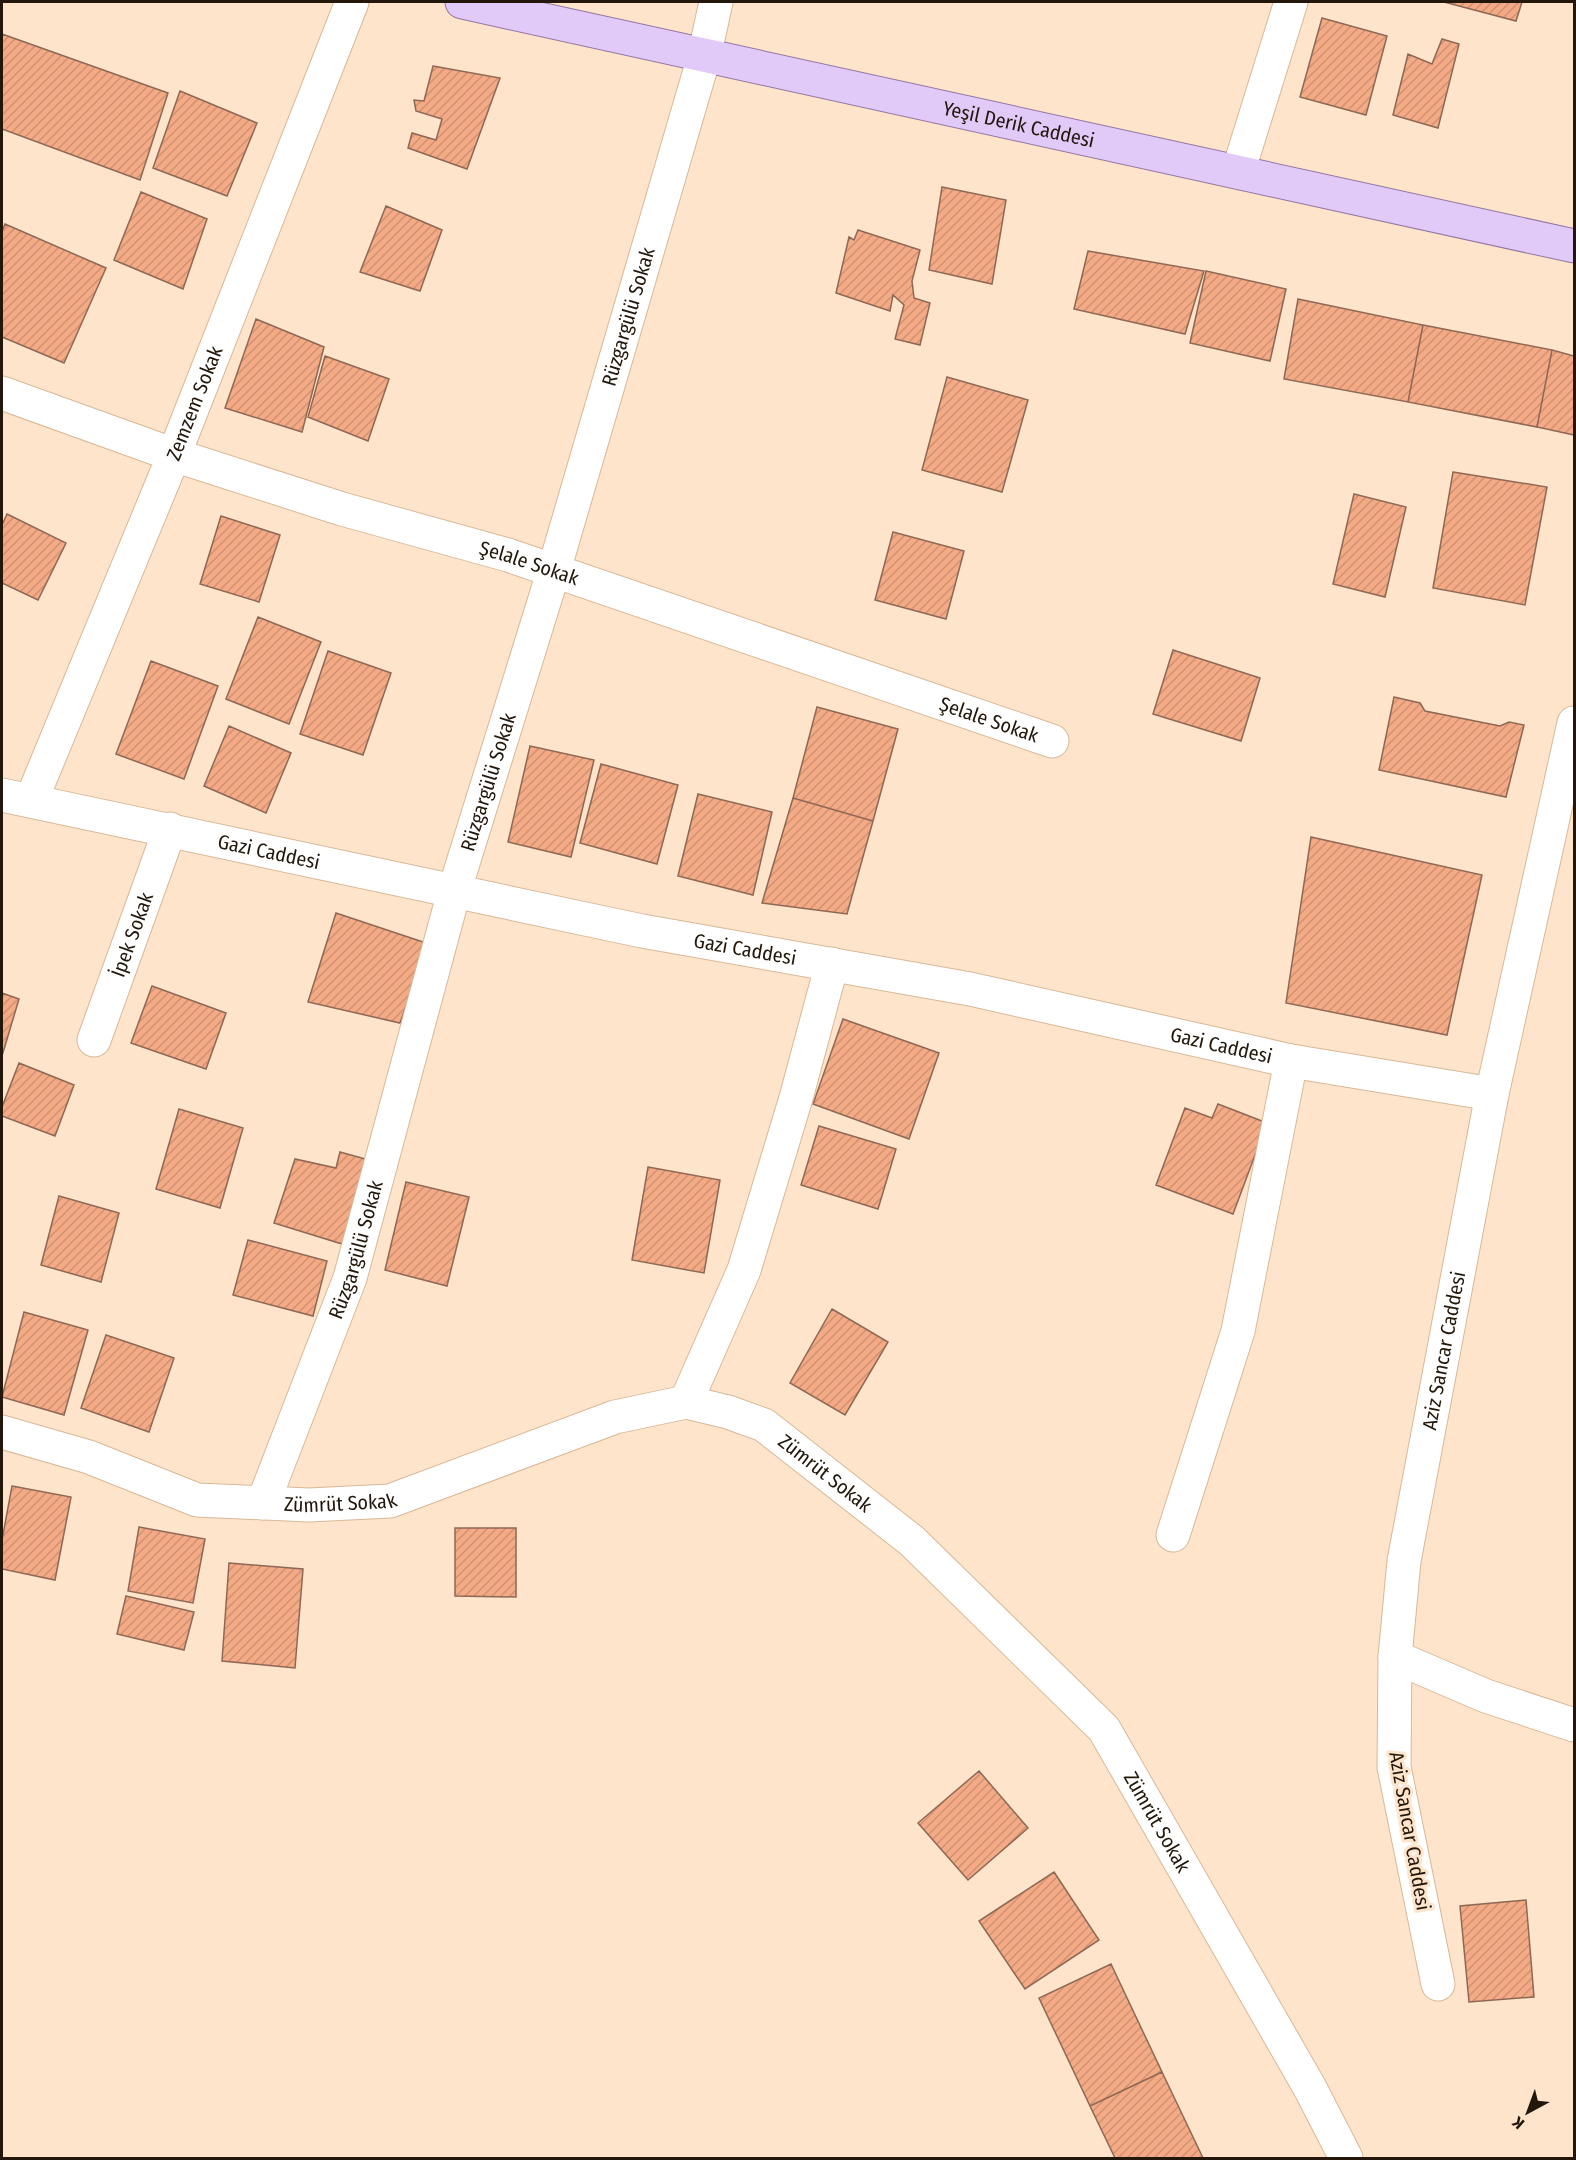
<svg xmlns="http://www.w3.org/2000/svg" width="1576" height="2160" font-family="'Fira Sans Condensed',sans-serif">
  <defs>
    <pattern id="building-hatch" width="6" height="6" patternUnits="userSpaceOnUse" patternTransform="scale(1.5)"><rect width="6" height="6" fill="#f3aa85"/><path d="M-1 1l2-2M0 6l6-6M5 7l2-2" fill="none" stroke="#d09272"/></pattern>
  </defs>
  <rect width="100%" height="100%" fill="#fee4ca"/>
  <path fill="url(#building-hatch)" stroke="#8e6855" stroke-width="1.5" d="M1444,2H1522L1516,21Z
    M1322,18L1387,36L1366,115L1300,97Z
    M2,34L168,93L140,180L2,129Z
    M1442,39L1459,44L1438,128L1393,115L1408,54L1432,64Z
    M433,66L500,78L467,169L408,148L412,133L436,140L442,119L416,111L414,100L424,101Z
    M180,91L257,123L227,196L153,168Z
    M942,187L1006,200L992,284L929,270Z
    M141,192L207,219L183,289L114,260Z
    M386,206L442,230L420,291L360,272Z
    M5,224L106,268L64,363L2,337V231Z
    M858,230L920,250L912,281L914,298L930,303L920,345L895,339L904,305L893,295L890,311L836,293L849,237L854,240Z
    M1088,251L1204,271L1185,334L1074,309Z
    M1206,271L1286,289L1270,361L1190,343Z
    M1298,299L1423,325L1408,402L1284,379Z
    M256,319L324,347L302,432L225,408Z
    M1423,325L1552,350L1537,427L1408,402Z
    M1552,350L1574,356V435L1537,427Z
    M325,356L389,379L368,441L308,417Z
    M947,377L1028,400L1002,492L922,470Z
    M1453,472L1547,487L1525,605L1433,588Z
    M1354,494L1406,507L1385,597L1333,584Z
    M7,514L66,543L38,600L2,583V525Z
    M221,516L280,535L259,602L200,584Z
    M893,532L964,551L946,619L875,600Z
    M258,617L321,642L289,724L226,699Z
    M1173,650L1260,678L1241,741L1153,714Z
    M328,651L391,673L363,755L300,734Z
    M151,661L218,686L184,779L116,754Z
    M1394,697L1420,703L1425,711L1500,726L1509,722L1524,725L1506,797L1379,770Z
    M817,707L898,729L873,821L793,798Z
    M229,726L291,753L266,813L204,786Z
    M530,746L594,760L571,857L508,842Z
    M601,764L678,785L657,864L580,843Z
    M698,794L772,812L753,895L678,876Z
    M793,798L873,821L847,914L762,903Z
    M1311,837L1482,875L1447,1035L1286,1003Z
    M336,913L429,944L400,1023L308,1002Z
    M152,986L226,1013L206,1069L131,1043Z
    M2,993L19,999L2,1056Z
    M843,1019L939,1053L909,1139L813,1104Z
    M19,1063L74,1085L55,1136L2,1116V1107Z
    M1218,1104L1267,1123L1233,1214L1156,1185L1185,1108L1212,1118Z
    M179,1109L243,1128L220,1208L156,1189Z
    M819,1126L896,1149L878,1209L801,1185Z
    M340,1152L369,1160L342,1244L274,1223L295,1159L336,1168Z
    M648,1167L720,1180L704,1273L632,1260Z
    M406,1182L469,1197L447,1286L385,1270Z
    M59,1196L119,1213L101,1282L41,1265Z
    M248,1240L327,1261L313,1316L233,1295Z
    M832,1309L888,1342L845,1415L790,1383Z
    M24,1312L88,1330L64,1415L2,1397Z
    M106,1335L174,1358L149,1432L81,1408Z
    M12,1486L71,1497L55,1580L2,1569V1540Z
    M139,1527L205,1539L193,1603L128,1591Z
    M455,1528H516V1597L455,1596Z
    M229,1563L303,1569L295,1668L222,1661Z
    M126,1596L194,1612L184,1650L117,1634Z
    M979,1771L1028,1828L968,1880L918,1823Z
    M1054,1872L1099,1940L1025,1989L979,1921Z
    M1526,1900L1534,1997L1469,2002L1460,1906Z
    M1111,1964L1162,2072L1090,2106L1039,1998Z
    M1162,2072L1203,2158H1115L1090,2106Z"/>
  <g fill="none" stroke-linecap="round" stroke-linejoin="round">
    <defs>
      <g id="minor">
        <path d="M1238,172L1291,2"/>
        <path id="s1" d="M2,393L174,455L342,509L508,555L1052,741"/>
        <path id="s2" d="M2,795L642,931L970,989L1291,1061L1492,1094"/>
        <path id="s3" d="M31,801L174,455L352,2"/>
        <path id="s4" d="M94,1040L170,829"/>
        <path d="M686,1402L744,1270L796,1098L832,964"/>
        <path id="s5" d="M2,1432L89,1457L197,1500L309,1505L390,1501L615,1417L686,1402L728,1412L764,1425L912,1541L1104,1729L1310,2088L1346,2158"/>
        <path id="s6" d="M263,1503L350,1278L454,892L554,570L704,57L716,2"/>
        <path d="M1173,1535L1238,1331L1291,1061"/>
        <path d="M1395,1657L1486,1696L1574,1725"/>
        <path id="s7" d="M1438,1984L1394,1767L1395,1657L1404,1561L1492,1094L1574,723"/>
      </g>
      <g id="major">
        <path id="s8" d="M462,2L1574,246"/>
      </g>
    </defs>
    <use href="#minor" stroke="#d8b898" stroke-width="35"/>
    <use href="#major" stroke="#9375a2" stroke-width="35"/>
    <use href="#minor" stroke="#fff" stroke-width="33"/>
    <use href="#major" stroke="#e2caf8" stroke-width="33"/>
  </g>
  <g text-anchor="middle" stroke-width="6" stroke-linejoin="round" paint-order="stroke">
    <g font-size="20" fill="#23170b" stroke="#fee4ca">
      <text dy="7" stroke="none"><textPath href="#s8" startOffset="570">Yeşil Derik Caddesi</textPath></text>
      <text dy="7" stroke="none"><textPath href="#s6" startOffset="1242">Rüzgargülü Sokak</textPath></text>
      <text dy="7" stroke="none"><textPath href="#s3" startOffset="430">Zemzem Sokak</textPath></text>
      <text dy="7" stroke="none"><textPath href="#s1" startOffset="554">Şelale Sokak</textPath></text>
      <text dy="7" stroke="none"><textPath href="#s1" startOffset="1040">Şelale Sokak</textPath></text>
      <text dy="7" stroke="none"><textPath href="#s6" startOffset="756">Rüzgargülü Sokak</textPath></text>
      <text dy="7" stroke="none"><textPath href="#s2" startOffset="273">Gazi Caddesi</textPath></text>
      <text dy="7" stroke="none"><textPath href="#s4" startOffset="112">İpek Sokak</textPath></text>
      <text dy="7" stroke="none"><textPath href="#s2" startOffset="759">Gazi Caddesi</textPath></text>
      <text dy="7" stroke="none"><textPath href="#s2" startOffset="1245">Gazi Caddesi</textPath></text>
      <text dy="7" stroke="none"><textPath href="#s6" startOffset="270">Rüzgargülü Sokak</textPath></text>
      <text dy="7" stroke="none"><textPath href="#s7" startOffset="642">Aziz Sancar Caddesi</textPath></text>
      <text dy="7" stroke="none"><textPath href="#s5" startOffset="872">Zümrüt Sokak</textPath></text>
      <text dy="7" stroke="none"><textPath href="#s5" startOffset="350">Zümrüt Sokak</textPath></text>
      <text dy="7" stroke="none"><textPath href="#s5" startOffset="1358">Zümrüt Sokak</textPath></text>
      <text transform="translate(1410 1831) rotate(80)" y="7">Aziz Sancar Caddesi</text>
    </g>
  </g>
  <rect width="1576" height="2160" fill="none" stroke="#23170b" stroke-width="6"/>
  <g transform="translate(1528 2112) rotate(221)" stroke="#fee4ca" stroke-width="4.5" paint-order="stroke">
  <path d="M0-4.5L10 22L0 15L-10 22Z" fill="#23170b"/>
  <text y="-9" font-size="16" font-weight="bold" text-anchor="middle" fill="#23170b">K</text>
  </g>
</svg>
